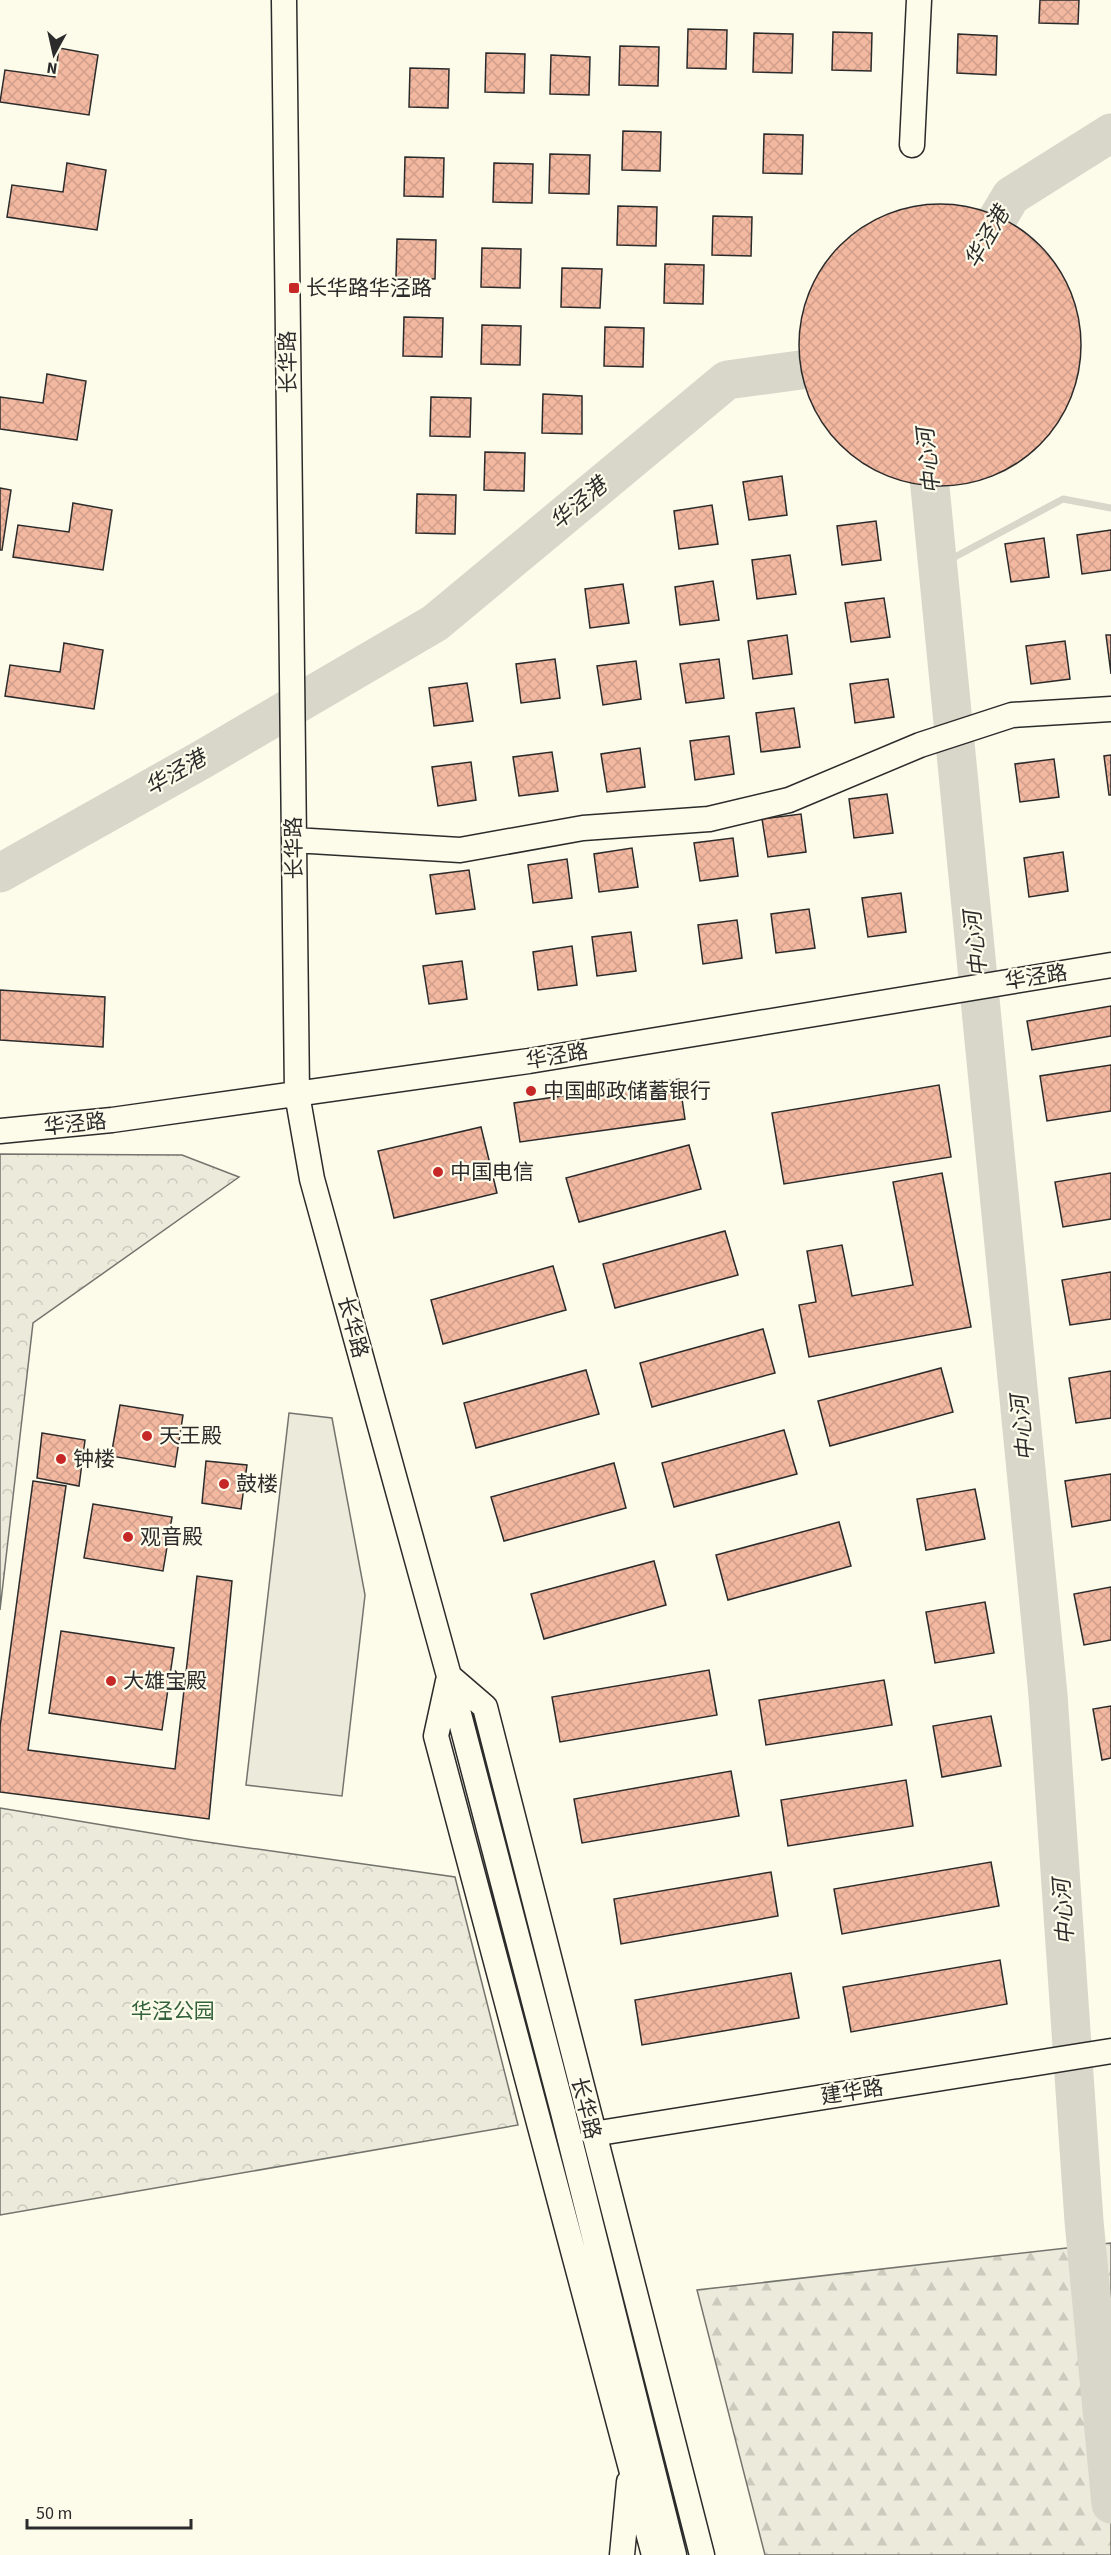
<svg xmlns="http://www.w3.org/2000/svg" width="1111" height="2555" font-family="'Source Sans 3','Noto Sans SC',sans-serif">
  <defs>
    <pattern id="forest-firs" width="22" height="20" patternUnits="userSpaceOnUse" patternTransform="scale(1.5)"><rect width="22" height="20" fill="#ecebdb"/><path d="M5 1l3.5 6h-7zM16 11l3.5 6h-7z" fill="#cbcabc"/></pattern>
    <pattern id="park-crowns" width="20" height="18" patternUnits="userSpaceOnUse" patternTransform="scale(1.5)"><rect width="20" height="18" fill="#ecebdb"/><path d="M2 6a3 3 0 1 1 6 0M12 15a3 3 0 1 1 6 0" fill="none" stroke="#cbcabc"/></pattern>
    <pattern id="building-cross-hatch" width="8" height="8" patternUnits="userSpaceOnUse" patternTransform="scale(1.5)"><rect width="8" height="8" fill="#f2b8a0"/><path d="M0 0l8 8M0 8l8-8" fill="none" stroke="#d09e8a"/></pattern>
  </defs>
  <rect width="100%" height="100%" fill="#fdfbea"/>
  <path fill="url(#forest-firs)" stroke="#74746e" stroke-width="1.5" d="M1111,2243V2555H765L697,2290Z"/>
  <path fill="url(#park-crowns)" stroke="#74746e" stroke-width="1.5" d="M0,1154L182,1155L239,1177L33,1323L0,1610Z
    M0,1808L193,1840L455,1877L518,2125L0,2215Z"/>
  <path fill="#eceadb" stroke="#74746e" stroke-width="1.5" d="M289,1413L332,1418L365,1595L342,1796L246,1785Z"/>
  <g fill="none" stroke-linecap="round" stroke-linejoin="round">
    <path stroke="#d8d7c9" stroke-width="7" d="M938,566L1063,499L1111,508"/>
    <path stroke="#d8d7c9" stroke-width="39" d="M917,354L1048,1695L1084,2221L1111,2504
      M917,354L1011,196L1111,133
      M0,873L203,759L435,623L727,380L917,354"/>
  </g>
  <path fill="url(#building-cross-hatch)" stroke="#2b2b2b" stroke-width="1.5" d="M1040,0H1079L1078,24L1039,23Z
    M688,29L727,30L726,69L687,68Z
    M833,32L872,33L871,71L832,70Z
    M754,33L793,34L792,73L753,72Z
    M958,34L997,36L996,75L957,73Z
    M620,46L659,47L658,86L619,85Z
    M59,48L98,55L89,115L0,102L5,70L55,77Z
    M486,53L525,54L524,93L485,92Z
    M551,55L590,57L589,95L550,94Z
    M410,68L449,69L448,108L409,107Z
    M623,131L661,132L660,171L622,170Z
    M764,134L803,135L802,174L763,173Z
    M550,154L590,155L589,194L549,193Z
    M405,157L444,158L443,197L404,196Z
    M67,163L106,170L97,230L7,217L12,185L63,192Z
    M494,163L533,164L532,203L493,202Z
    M799 345a141 141 0 1 1 282 0a141 141 0 1 1-282 0Z
    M618,206L657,207L656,246L617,245Z
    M713,216L752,217L751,256L712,255Z
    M397,239L436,240L435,279L396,277Z
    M482,248L521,249L520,288L481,287Z
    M665,264L704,265L703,304L664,303Z
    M562,268L602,269L600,308L561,307Z
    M404,317L443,318L442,357L403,356Z
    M482,325L521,326L520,365L481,364Z
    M605,327L644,328L643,367L604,366Z
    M47,374L86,381L77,440L0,429V397L43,403Z
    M543,394L582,396V434L542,433Z
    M431,397L471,398L470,437L430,436Z
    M485,452L525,453L524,491L484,490Z
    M782,476L787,515L749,520L743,482Z
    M0,488L11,490L2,550H0Z
    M417,494L456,495L455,534L416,533Z
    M73,503L112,510L103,570L13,557L18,525L69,532Z
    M712,505L718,544L679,549L674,511Z
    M876,521L881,560L842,565L837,526Z
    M1111,530V570L1082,574L1077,535Z
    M1044,538L1049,577L1011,582L1005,544Z
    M790,555L796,594L757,599L752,560Z
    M713,581L719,620L680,625L675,587Z
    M623,584L629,623L590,628L585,589Z
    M884,598L890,637L851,642L845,603Z
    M787,635L792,674L753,679L748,641Z
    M1106,635H1111V674Z
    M1065,641L1070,679L1031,684L1026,646Z
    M64,643L103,650L94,709L5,696L10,665L60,672Z
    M555,659L560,698L521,703L516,664Z
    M719,659L724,698L686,703L680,664Z
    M636,661L641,699L603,705L597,666Z
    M888,679L894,717L855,723L850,684Z
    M467,683L473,721L434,726L429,688Z
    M794,708L800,747L761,752L756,713Z
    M729,736L734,774L695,780L690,741Z
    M640,748L645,787L607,792L601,754Z
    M552,752L558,791L519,796L513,757Z
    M1111,755V795H1109L1104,756Z
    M1054,759L1059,797L1020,802L1015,764Z
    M471,762L476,800L438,806L432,767Z
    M887,794L893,833L854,838L849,799Z
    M801,814L806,852L768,857L762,819Z
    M733,838L738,876L700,881L694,843Z
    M632,848L638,887L599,892L594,854Z
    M1063,852L1068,891L1029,897L1024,858Z
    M567,859L572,898L533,903L528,865Z
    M469,870L475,909L436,914L430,875Z
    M901,893L906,932L868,937L862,898Z
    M809,909L815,948L776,953L771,914Z
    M737,920L742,958L703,964L698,925Z
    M631,932L636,971L597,976L592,937Z
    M572,946L577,985L538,990L533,952Z
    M462,961L467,999L429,1004L423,966Z
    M0,990L105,997L103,1047L0,1040Z
    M1111,1006V1036L1032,1050L1027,1021Z
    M1111,1065V1111L1047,1121L1040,1076Z
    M679,1079L685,1119L520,1142L514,1103Z
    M939,1085L951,1157L784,1184L772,1113Z
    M481,1127L497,1193L394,1218L378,1151Z
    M689,1145L701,1189L579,1222L566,1178Z
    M942,1173L971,1327L809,1357L799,1305L816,1302L807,1251L842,1245L852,1296L913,1285L893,1182Z
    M1111,1173V1219L1063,1227L1055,1182Z
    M725,1231L738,1275L615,1308L603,1264Z
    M553,1266L566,1310L443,1344L431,1300Z
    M1111,1272V1319L1070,1325L1062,1280Z
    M763,1329L775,1373L652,1407L640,1363Z
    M941,1368L953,1412L830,1446L818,1401Z
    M586,1370L599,1414L476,1448L464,1403Z
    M1111,1371V1418L1076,1423L1069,1378Z
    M120,1405L183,1415L175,1467L111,1456Z
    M784,1430L797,1474L674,1507L662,1463Z
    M42,1433L85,1440L79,1486L37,1478Z
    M206,1461L247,1465L241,1509L202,1503Z
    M614,1463L626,1508L504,1541L491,1497Z
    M1111,1474V1520L1072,1527L1065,1481Z
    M33,1481L66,1486L28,1750L175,1769L197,1576L232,1581L209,1819L0,1792V1727Z
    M975,1489L985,1539L926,1550L917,1499Z
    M93,1504L172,1517L163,1571L84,1558Z
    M839,1522L851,1566L728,1600L716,1555Z
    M654,1561L666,1605L544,1639L531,1594Z
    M1111,1587V1640L1084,1645L1074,1594Z
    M985,1602L994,1653L935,1663L926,1612Z
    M61,1631L174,1648L162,1730L49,1713Z
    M709,1670L717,1715L560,1742L552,1697Z
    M884,1680L892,1725L766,1745L759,1700Z
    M1111,1706V1758L1102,1760L1093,1709Z
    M991,1716L1001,1766L942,1777L933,1726Z
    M731,1771L739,1816L582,1843L574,1799Z
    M906,1780L913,1826L788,1846L781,1800Z
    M991,1862L999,1906L842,1934L834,1889Z
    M771,1872L778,1916L621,1944L614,1899Z
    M1000,1960L1007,2004L851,2032L843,1987Z
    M791,1973L799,2018L642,2045L635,2000Z"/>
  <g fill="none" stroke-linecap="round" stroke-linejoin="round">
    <defs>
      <path id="minor" d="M284,0L297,1094L312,1179L449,1676L563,2112L674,2555
        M912,145L919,0
        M294,840L460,850L583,828L709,819L789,800L920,745L1012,715L1111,709
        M0,1131L112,1120L529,1061L1111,965
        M449,1676L485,1707L702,2555
        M448,1681L436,1736L654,2555
        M593,2134L1111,2051
        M622,2555L629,2482"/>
    </defs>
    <use href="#minor" stroke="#2b2b2b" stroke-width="27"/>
    <use href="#minor" stroke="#fdfbea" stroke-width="24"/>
  </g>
  <g fill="#c62828" stroke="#fdfbea" stroke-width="2">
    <rect x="288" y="282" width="12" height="12" rx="3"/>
    <circle cx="531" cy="1091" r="6"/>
    <circle cx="438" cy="1172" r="6"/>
    <circle cx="147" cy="1436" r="6"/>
    <circle cx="61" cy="1459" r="6"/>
    <circle cx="224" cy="1484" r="6"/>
    <circle cx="128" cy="1537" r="6"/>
    <circle cx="111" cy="1681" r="6"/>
  </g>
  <g text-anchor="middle" stroke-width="4.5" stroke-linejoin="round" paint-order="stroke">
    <g font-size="21" fill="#2b2b2b" stroke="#fdfbea" text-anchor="start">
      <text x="306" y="295">长华路华泾路</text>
      <text x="543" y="1098">中国邮政储蓄银行</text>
      <text x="450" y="1179">中国电信</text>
      <text x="159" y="1443">天王殿</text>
      <text x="73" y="1466">钟楼</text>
      <text x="236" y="1491">鼓楼</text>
      <text x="140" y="1544">观音殿</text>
      <text x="123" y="1688">大雄宝殿</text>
    </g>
    <g font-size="21" fill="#2b2b2b" stroke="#fdfbea">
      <text transform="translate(288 362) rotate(-91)" y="7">长华路</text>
      <text transform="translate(294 848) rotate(-91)" y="7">长华路</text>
      <text transform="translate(1036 977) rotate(-9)" y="7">华泾路</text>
      <text transform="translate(557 1056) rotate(-10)" y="7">华泾路</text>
      <text transform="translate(75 1124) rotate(-6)" y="7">华泾路</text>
      <text transform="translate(353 1327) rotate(75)" y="7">长华路</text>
      <text transform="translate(852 2092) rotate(-9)" y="7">建华路</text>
      <text transform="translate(586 2108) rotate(76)" y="7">长华路</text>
    </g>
    <g font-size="21" fill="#34623c" stroke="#fdfbea">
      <text x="173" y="2018">华泾公园</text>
    </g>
    <g font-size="22" font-style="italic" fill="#2b2b2b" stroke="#fdfbea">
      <text transform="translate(986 237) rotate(-60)" y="8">华泾港</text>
      <text transform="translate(928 461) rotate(-96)" y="8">中心河</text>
      <text transform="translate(578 503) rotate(-40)" y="8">华泾港</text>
      <text transform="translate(175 772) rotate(-30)" y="8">华泾港</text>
      <text transform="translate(975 944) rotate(-96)" y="8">中心河</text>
      <text transform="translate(1022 1428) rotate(-96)" y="8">中心河</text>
      <text transform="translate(1063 1912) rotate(-94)" y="8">中心河</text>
    </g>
  </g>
  <g transform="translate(54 54) rotate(188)" stroke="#fdfbea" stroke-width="4.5" paint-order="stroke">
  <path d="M0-4.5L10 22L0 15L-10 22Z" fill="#2b2b2b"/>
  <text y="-9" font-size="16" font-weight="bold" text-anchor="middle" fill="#2b2b2b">N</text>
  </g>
  <path d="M27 2519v9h164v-9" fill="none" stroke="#2b2b2b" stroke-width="3"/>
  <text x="36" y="2519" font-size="18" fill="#2b2b2b" stroke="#fdfbea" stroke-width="4.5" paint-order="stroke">50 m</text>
</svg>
